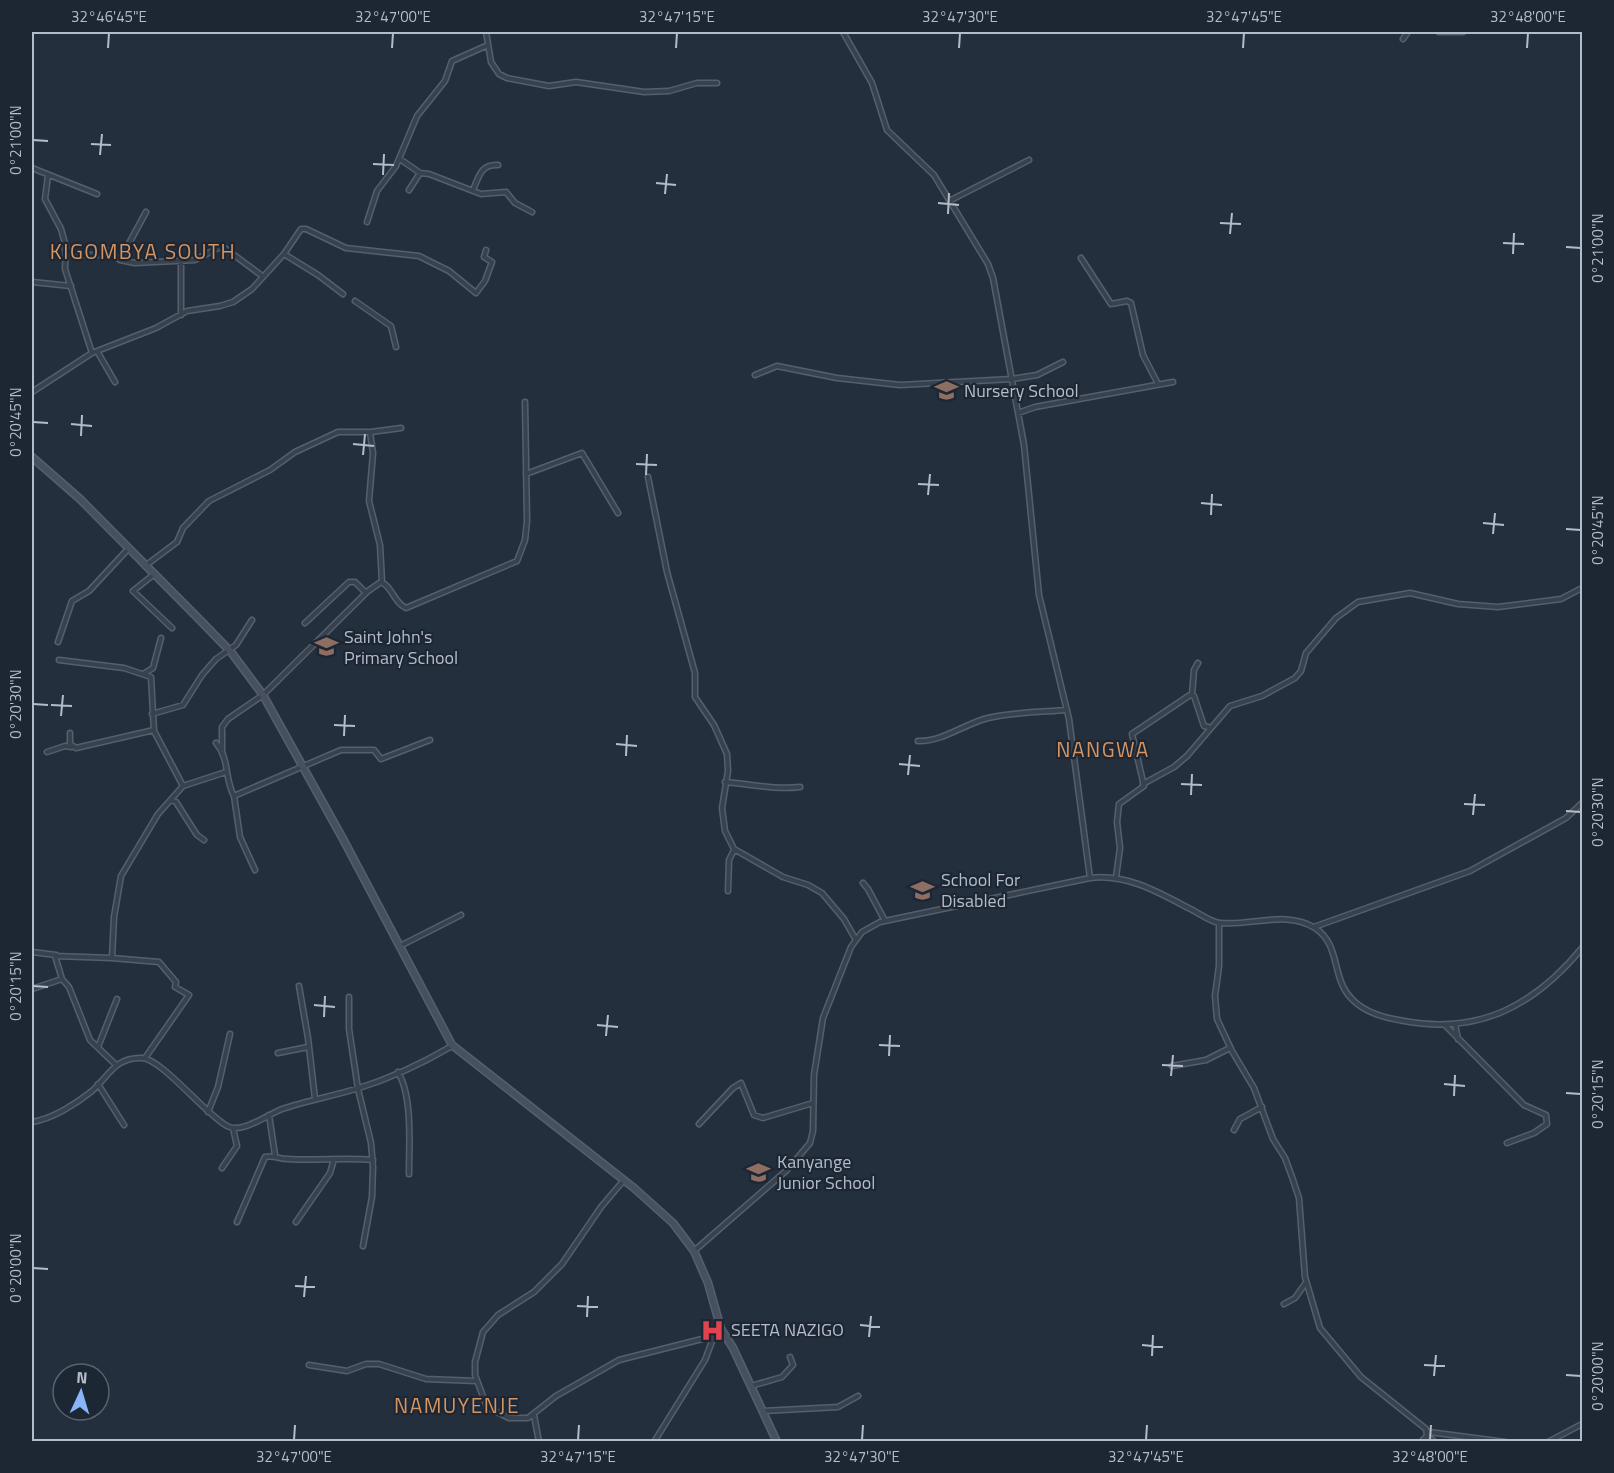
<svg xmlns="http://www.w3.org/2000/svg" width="1614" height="1473" font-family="'Titillium Web',sans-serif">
  <rect width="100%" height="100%" fill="#242f3e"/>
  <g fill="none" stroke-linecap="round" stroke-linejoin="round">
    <defs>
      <path id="street" d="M486,32L491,62L499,74L507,78L549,86L576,82L644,92L669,91L697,83H717
        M843,32L872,83L887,130L934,175L988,264L993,278L1024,445L1039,595L1069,719L1090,878
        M1439,32H1463
        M1403,39L1408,32
        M400,159L420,173L409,190
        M32,168L97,194
        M420,173L429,174L481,194L506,192L515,203L532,212
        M48,175L45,199L61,229L66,247L65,269L92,353
        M473,190C479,176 481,164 498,165
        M951,200L1029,160
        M367,222L377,191L396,166L417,116L445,81L452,61L488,45
        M65,249L79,255H98L105,249L120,260L135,263L195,260L222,246L261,275
        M284,254L301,229H306L346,248L419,256L449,271L476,293L485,281L492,262L484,257L486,250
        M1081,258L1111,304L1127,301L1131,303L1143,355L1158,384
        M120,260L146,212
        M32,282L71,286
        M355,301L391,326L396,347
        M181,315V260
        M97,351L115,382
        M755,375L777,366L837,378L900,385L1012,379L1037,375L1063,362
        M32,392L92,353L156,328L187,311L220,306L233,302L252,289L284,254L318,275L343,294
        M1018,413L1035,407L1173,382
        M370,432L373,453L369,501L380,545L382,582
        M526,474L582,453L618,513
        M648,477L667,572L695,673V697L714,725L727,754L728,771L722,808L725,831L734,849L783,877L808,885L822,893L844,919L856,940
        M145,566L177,542L183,528L209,501L270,470L295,452L338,432H371L401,428
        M153,575L133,591L172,628
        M305,623L349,582H355L366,593
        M58,642L72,601L89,591L128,549
        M59,660L124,668L151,677L154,731L183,786L158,814L121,876L114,917L112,958L55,956L62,979L69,987L90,1040L115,1064
        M145,673L153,668L161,638
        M1192,695L1194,670L1198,663
        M152,714L183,705L202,675L216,659L236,645L252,620
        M70,733V744L76,748L154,730
        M918,741C942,742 964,724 988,718C1014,712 1041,712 1067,710
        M216,743C230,759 224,778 234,796
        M222,751V727L228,719L263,695L368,591L381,582C392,586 394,603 406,608L517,561L525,540L527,521L525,402
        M47,752L65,746L71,747
        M725,782C751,784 774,790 800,787
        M1143,784L1174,767L1187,756L1230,706L1262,696L1295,678L1301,671L1306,653L1336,618L1358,602L1410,593L1458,604L1498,607L1561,599L1582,588
        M183,786L226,772
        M171,800L176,802L197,835L204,840
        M255,870L240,837L234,796L341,750H374L381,759L430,740
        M1116,877L1120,848L1117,822L1119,804L1144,786L1132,734L1190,695L1194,696L1204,726L1208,727
        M863,883L868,889L885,921
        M728,891L729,860L734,850
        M1219,924V966L1215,996L1217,1019L1232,1051L1254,1088L1273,1139L1285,1158L1292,1177L1299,1198L1305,1277L1320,1328L1361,1377L1426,1429L1427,1436L1435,1442
        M1314,927L1470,871L1566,818L1582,803
        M400,946L461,915
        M32,952L56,955
        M112,958L159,962L176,982L175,987L189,995L145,1058
        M299,986L308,1038L315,1099
        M32,989L62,979
        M349,997V1029L358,1089L371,1143L373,1167L372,1197L363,1246
        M1455,1024L1458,1039
        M1445,1025L1524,1105L1546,1115L1547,1124L1534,1133L1507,1143
        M98,1047L117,999
        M278,1053L308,1047
        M1172,1066L1206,1060L1230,1048
        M398,1072C413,1097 409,1146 409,1174
        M98,1084L124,1125
        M208,1112L218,1087L230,1034
        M269,1115L275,1155
        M32,1122C52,1119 76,1104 92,1091C109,1076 115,1057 142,1058C162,1059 204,1113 227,1126C242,1134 267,1115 282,1109C306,1101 332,1096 356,1089C389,1079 423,1063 452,1046
        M699,1124L733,1088L741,1083L754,1115L763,1118L813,1103
        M1234,1130L1240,1119L1262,1107
        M222,1168L237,1146L233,1128
        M624,1180L601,1207L562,1264L534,1292L498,1315L483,1332L475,1362V1375L487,1407L509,1418H528L556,1396L619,1360L714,1336
        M237,1222L265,1157C275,1155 278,1159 288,1159C317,1161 344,1157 373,1160
        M296,1222L330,1173L334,1159
        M694,1251L787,1170L810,1143L813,1131L814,1075L823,1018L851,947L862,932L880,922L1090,878C1129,873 1163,895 1196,912C1203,916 1213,923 1221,923C1251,926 1287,910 1315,928C1341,945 1331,977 1351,998C1364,1013 1386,1018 1404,1021C1480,1035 1535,1005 1582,948
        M1284,1304L1295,1298L1305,1284
        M309,1365L347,1371L366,1364H379L426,1379L476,1381
        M751,1386L782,1377L793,1365L790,1357
        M763,1411L838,1407L858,1396
        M534,1415L539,1442
        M1429,1432L1505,1442
        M654,1442L705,1360L714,1336L721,1329
        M1421,1442L1427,1436
        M1548,1442L1582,1424"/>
      <path id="secondary" d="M32,457L80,499L195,615L231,652L263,695L343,839L452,1045L634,1188L673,1223L694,1251L708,1283L721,1329L733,1348L777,1442"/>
    </defs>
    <use href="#street" stroke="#565f6c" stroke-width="7"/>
    <use href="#secondary" stroke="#565f6c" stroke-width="9"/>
    <use href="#street" stroke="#38414e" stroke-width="4"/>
    <use href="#secondary" stroke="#465061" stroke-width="6"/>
  </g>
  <path fill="none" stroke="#b4bcc9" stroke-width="2" d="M108,48L109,33M392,48L393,33M676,48L677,33M959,48L960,33M1243,48L1244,33M1527,48L1528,33M33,140L48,141M91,144L111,145M100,155L102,134M373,164L394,165M383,175L384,154M656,183L676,185M665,194L667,174M938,203L959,205M948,214L949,193M1220,223L1241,224M1230,234L1232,213M1503,243L1524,244M1566,247L1581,248M1513,254L1514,233M33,422L48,423M71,424L92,426M81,436L82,415M353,444L374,446M363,455L365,434M636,464L657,465M646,475L647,454M918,484L939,485M928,495L930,474M1201,503L1222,505M1211,515L1212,494M1483,523L1504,525M1566,529L1581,530M1493,534L1495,513M33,704L48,705M51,705L72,706M61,716L63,695M334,725L355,726M344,736L345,715M616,744L637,746M626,756L627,735M899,764L920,766M908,775L910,755M1181,784L1202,785M1191,795L1192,774M1464,804L1485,805M1566,811L1581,812M1473,815L1475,794M33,986L48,987M314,1005L335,1007M324,1017L325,996M597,1025L618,1027M606,1036L608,1015M879,1045L900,1046M889,1056L890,1035M1162,1065L1183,1066M1171,1076L1173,1055M1444,1084L1465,1086M1566,1093L1581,1094M1454,1096L1455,1075M33,1268L48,1269M295,1286L315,1287M304,1297L306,1276M577,1306L598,1307M587,1317L588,1296M860,1325L880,1327M869,1337L871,1316M1142,1345L1163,1347M1152,1356L1153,1335M1424,1365L1445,1366M1566,1375L1581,1376M1434,1376L1436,1355M294,1440L295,1425M578,1440L579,1425M862,1440L863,1425M1146,1440L1147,1425M1430,1440L1431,1425"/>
  <defs>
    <symbol id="school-bare" viewBox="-9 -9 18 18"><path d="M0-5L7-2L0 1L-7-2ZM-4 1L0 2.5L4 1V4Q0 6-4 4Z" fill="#8d6e63" stroke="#1d2633" stroke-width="2.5" paint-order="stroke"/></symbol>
    <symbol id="hospital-bare" viewBox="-9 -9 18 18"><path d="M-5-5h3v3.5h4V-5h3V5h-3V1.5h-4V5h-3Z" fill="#e0444e" stroke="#1d2633" stroke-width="2.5" paint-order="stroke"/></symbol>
  </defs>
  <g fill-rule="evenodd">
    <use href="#school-bare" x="930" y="374" width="33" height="33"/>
    <use href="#school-bare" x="310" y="630" width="33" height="33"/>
    <use href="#school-bare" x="906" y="874" width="33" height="33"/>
    <use href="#school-bare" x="742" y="1156" width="33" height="33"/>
    <use href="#hospital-bare" x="696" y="1314" width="33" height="33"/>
  </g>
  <g text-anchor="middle" stroke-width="4.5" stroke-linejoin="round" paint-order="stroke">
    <g font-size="18" fill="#b4bcc9" stroke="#1d2633" text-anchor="start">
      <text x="964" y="397">Nursery School</text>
      <text x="344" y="643">Saint John's<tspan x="344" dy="21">Primary School</tspan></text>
      <text x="941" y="886">School For<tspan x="941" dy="21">Disabled</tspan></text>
      <text x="777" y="1168">Kanyange<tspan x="777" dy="21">Junior School</tspan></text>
      <text x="731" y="1336">SEETA NAZIGO</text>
    </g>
    <g font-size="21" letter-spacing="1.5" fill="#d59563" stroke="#1d2633">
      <text x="143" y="259">KIGOMBYA SOUTH</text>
      <text x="1103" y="757">NANGWA</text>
      <text x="457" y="1413">NAMUYENJE</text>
    </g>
  </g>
  <rect width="1614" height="1473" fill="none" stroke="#1d2633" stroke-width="66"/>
  <g transform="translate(81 1392) rotate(4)"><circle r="28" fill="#1d2633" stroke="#59626f" stroke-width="1.5"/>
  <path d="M0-4.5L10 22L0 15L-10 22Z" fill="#8ab4f8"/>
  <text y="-9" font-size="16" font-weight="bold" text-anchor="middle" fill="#b4bcc9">N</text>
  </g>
  <rect x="33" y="33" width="1548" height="1407" fill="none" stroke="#b4bcc9" stroke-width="2"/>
  <g font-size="15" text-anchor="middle" fill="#b4bcc9">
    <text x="109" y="22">32°46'45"E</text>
    <text x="393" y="22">32°47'00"E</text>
    <text x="677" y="22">32°47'15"E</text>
    <text x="960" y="22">32°47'30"E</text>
    <text x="1244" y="22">32°47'45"E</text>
    <text x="1528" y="22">32°48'00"E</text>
    <text transform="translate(16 140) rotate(-90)" y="5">0°21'00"N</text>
    <text transform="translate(1598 248) rotate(-90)" y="5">0°21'00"N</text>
    <text transform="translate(16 422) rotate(-90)" y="5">0°20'45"N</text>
    <text transform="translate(1598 530) rotate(-90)" y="5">0°20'45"N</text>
    <text transform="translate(16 704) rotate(-90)" y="5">0°20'30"N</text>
    <text transform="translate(1598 812) rotate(-90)" y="5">0°20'30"N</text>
    <text transform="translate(16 986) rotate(-90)" y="5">0°20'15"N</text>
    <text transform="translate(1598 1094) rotate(-90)" y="5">0°20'15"N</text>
    <text transform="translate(16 1268) rotate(-90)" y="5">0°20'00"N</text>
    <text transform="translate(1598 1376) rotate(-90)" y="5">0°20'00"N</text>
    <text x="294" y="1462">32°47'00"E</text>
    <text x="578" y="1462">32°47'15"E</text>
    <text x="862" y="1462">32°47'30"E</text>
    <text x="1146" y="1462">32°47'45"E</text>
    <text x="1430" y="1462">32°48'00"E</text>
  </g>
</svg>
